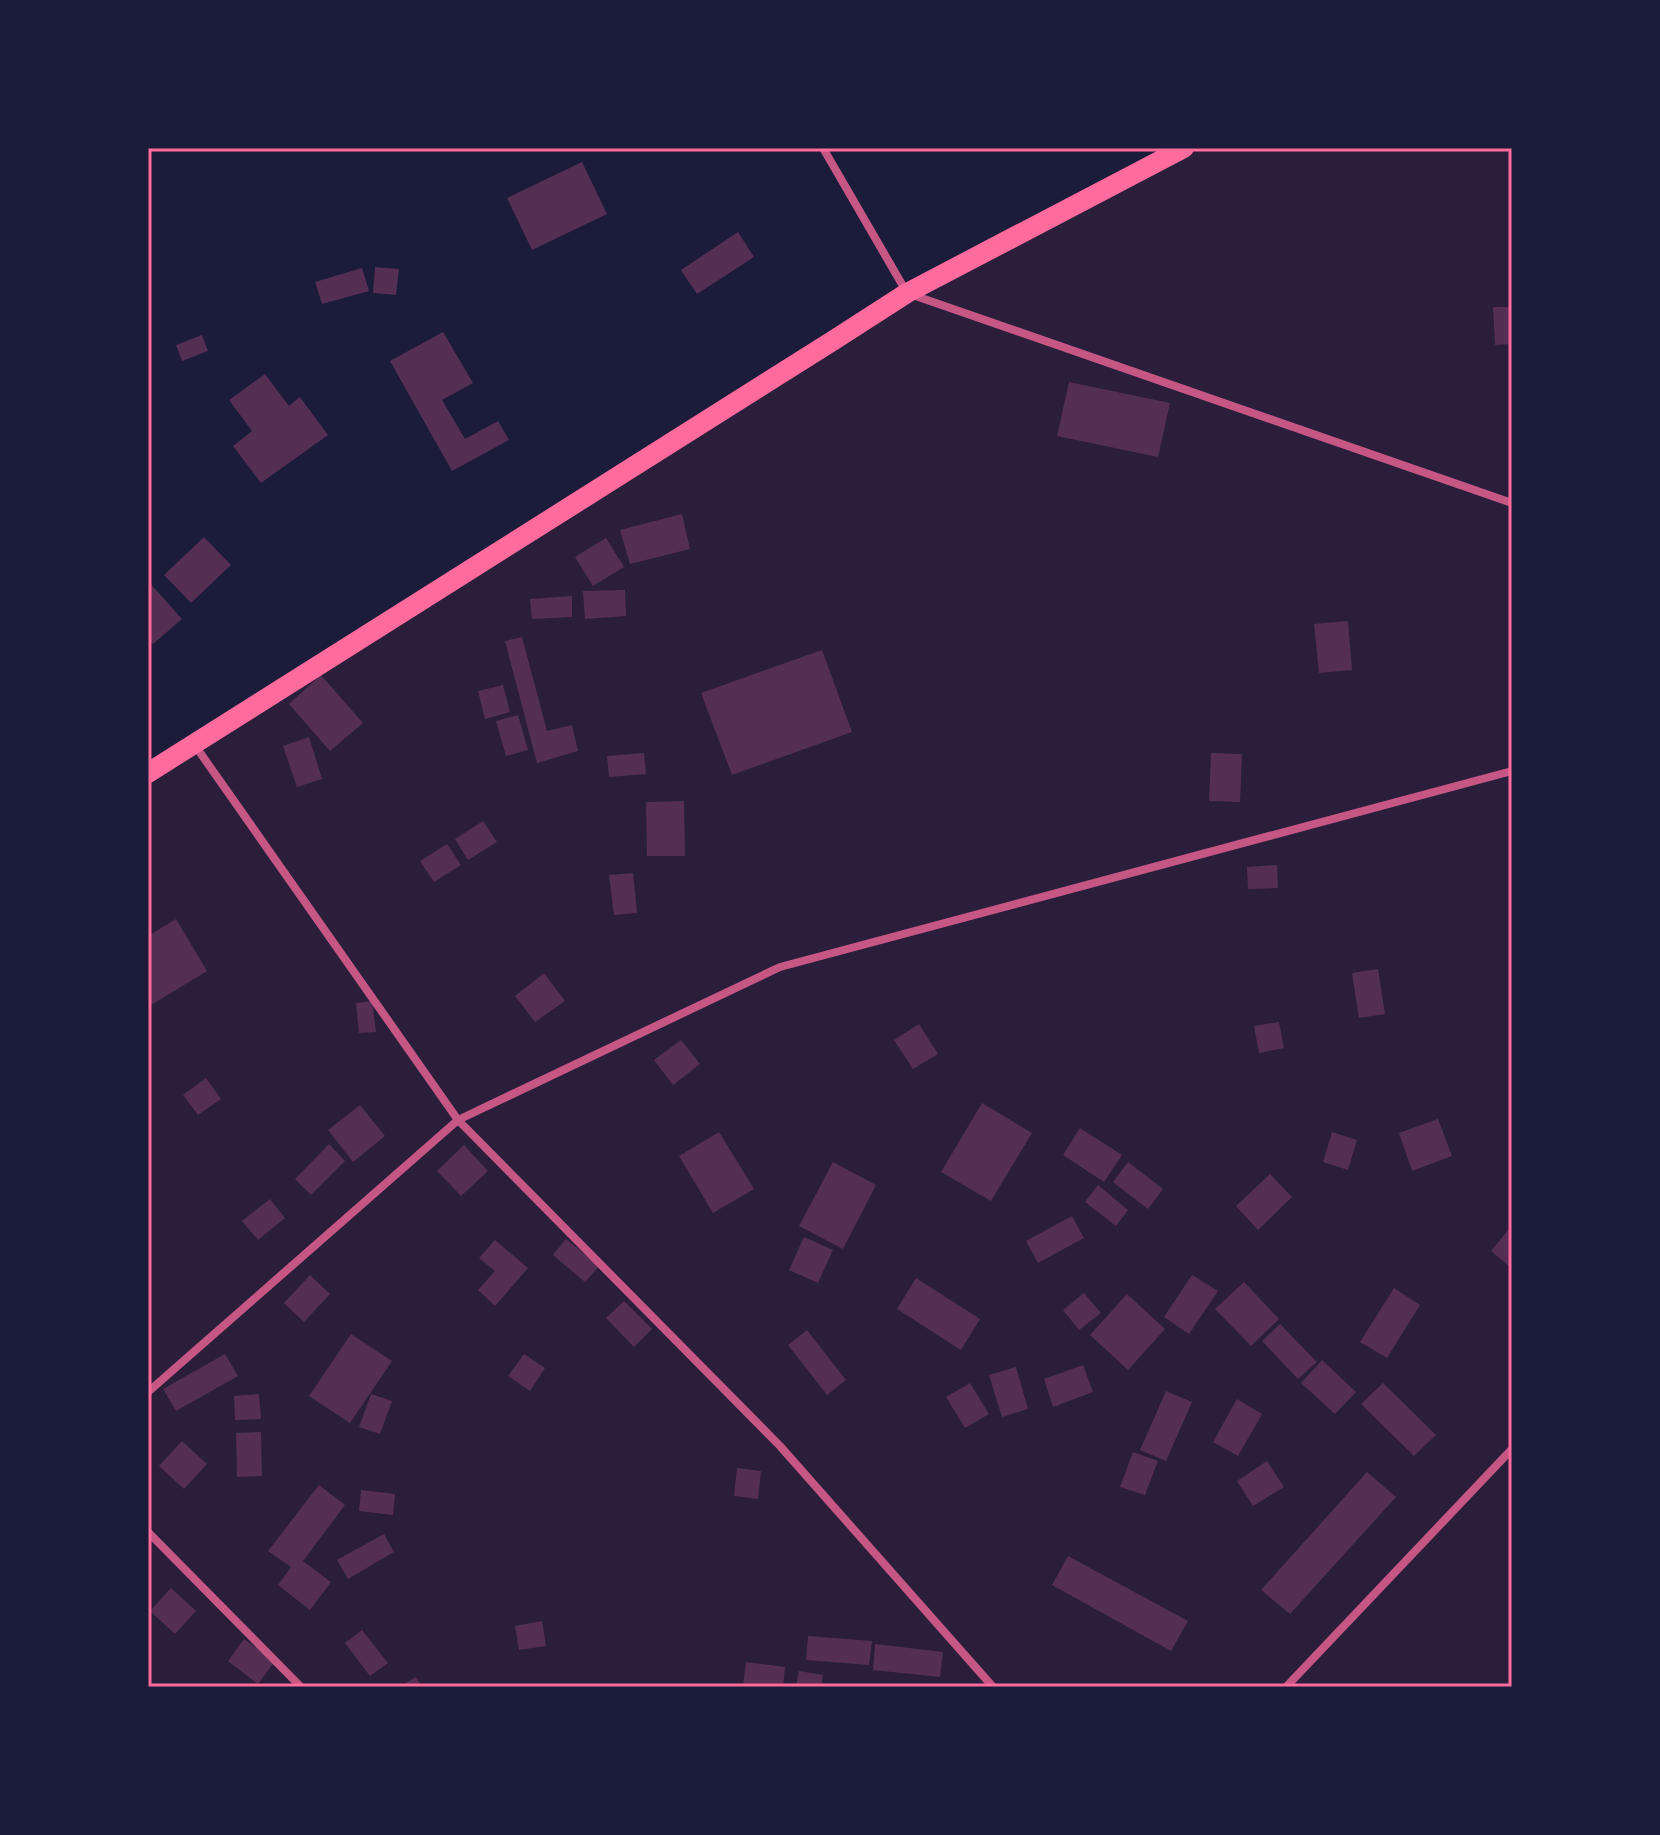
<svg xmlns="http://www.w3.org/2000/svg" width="1660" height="1835" font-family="'DM Sans',sans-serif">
  <rect width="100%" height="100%" fill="#1b1b3a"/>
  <path fill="#2a1e3b" d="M1184,148H1512V1687H148V772L834,340Z"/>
  <path fill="#542f53" d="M582,162L607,214L532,250L507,198Z
    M738,232L754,257L697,294L681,270Z
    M375,267L399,269L396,295L373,293Z
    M362,268L369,291L322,304L315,282Z
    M1493,307H1512V344L1495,345Z
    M443,332L473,383L442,400L465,439L498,421L509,440L452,471L390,361Z
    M202,335L208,351L182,361L176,345Z
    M265,374L289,406L300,397L328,435L261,483L233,446L252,431L229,400Z
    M1069,382L1170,403L1158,457L1057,436Z
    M682,514L690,549L630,564L620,530Z
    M204,537L231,565L191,603L164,575Z
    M606,538L624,567L593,586L575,557Z
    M148,581L182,619L153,644L148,639Z
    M625,590L626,616L585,619L583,591Z
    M572,596V617L532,619L530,599Z
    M1348,621L1352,670L1319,673L1314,624Z
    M522,637L547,731L572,725L578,751L537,763L505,641Z
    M822,650L852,732L732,775L701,693Z
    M321,675L363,723L330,751L289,704Z
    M503,685L510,712L485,719L478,691Z
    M518,715L528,750L506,756L496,721Z
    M309,737L322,779L297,787L283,746Z
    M644,753L646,774L609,777L607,756Z
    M1211,753L1242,754L1240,802L1209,801Z
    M684,801L685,856H647L646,802Z
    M483,821L497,842L468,860L455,839Z
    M447,844L461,865L434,882L420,861Z
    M1277,865L1278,888L1248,889L1247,867Z
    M633,873L637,913L614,915L609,875Z
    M176,919L207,971L148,1007V936Z
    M1378,969L1385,1014L1359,1018L1352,973Z
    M544,973L565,1001L535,1022L515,996Z
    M372,1001L376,1032L359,1033L356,1003Z
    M1279,1022L1284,1048L1259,1053L1254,1026Z
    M919,1024L938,1054L913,1069L894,1040Z
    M681,1040L700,1064L673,1085L654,1060Z
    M206,1078L221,1099L198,1115L183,1095Z
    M982,1103L1032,1133L991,1201L941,1172Z
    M360,1105L385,1136L353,1162L328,1130Z
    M1438,1119L1452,1156L1412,1171L1399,1133Z
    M1080,1128L1122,1155L1104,1182L1063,1155Z
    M719,1132L754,1189L713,1213L679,1156Z
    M1332,1132L1357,1140L1348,1170L1323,1162Z
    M329,1144L345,1161L311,1195L295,1179Z
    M464,1145L488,1171L461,1196L437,1171Z
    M833,1162L876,1185L843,1249L799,1226Z
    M1128,1162L1163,1189L1148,1209L1113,1182Z
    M1270,1174L1292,1197L1258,1230L1236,1206Z
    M1098,1185L1128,1210L1116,1226L1085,1202Z
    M270,1199L285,1218L258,1240L242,1221Z
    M1072,1216L1084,1238L1038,1263L1026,1241Z
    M1509,1229L1512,1232V1265L1510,1267L1491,1251Z
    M804,1237L833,1250L818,1283L789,1270Z
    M566,1239L599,1266L585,1282L553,1255Z
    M495,1240L528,1268L495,1306L478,1290L495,1271L479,1258Z
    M310,1275L330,1294L304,1322L284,1303Z
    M1192,1275L1218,1291L1189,1334L1164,1317Z
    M916,1278L980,1319L961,1350L897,1309Z
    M1244,1282L1279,1319L1251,1346L1215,1309Z
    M1394,1288L1420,1305L1387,1358L1360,1342Z
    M1084,1293L1101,1313L1079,1330L1063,1310Z
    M1127,1294L1165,1329L1128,1370L1090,1335Z
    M624,1301L652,1329L634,1347L606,1318Z
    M1280,1324L1317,1362L1298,1379L1262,1341Z
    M807,1330L846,1380L827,1395L788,1345Z
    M351,1334L392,1361L350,1423L309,1396Z
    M225,1354L238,1376L176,1411L163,1389Z
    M524,1354L545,1368L530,1391L508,1376Z
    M1322,1360L1356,1392L1335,1414L1301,1383Z
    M1083,1365L1093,1392L1053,1407L1044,1379Z
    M1016,1367L1028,1409L1002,1417L989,1375Z
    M970,1383L989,1414L965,1428L946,1397Z
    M1383,1383L1436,1435L1414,1456L1361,1404Z
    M1166,1391L1192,1402L1166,1461L1140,1450Z
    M259,1394L261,1419L235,1420L234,1396Z
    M371,1394L392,1401L380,1434L359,1427Z
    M1237,1399L1262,1414L1238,1456L1213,1442Z
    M261,1432L262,1476L237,1477L236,1433Z
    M182,1441L207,1464L184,1489L159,1466Z
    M1133,1452L1158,1461L1145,1495L1120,1487Z
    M1267,1461L1284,1487L1253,1506L1237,1481Z
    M737,1468L761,1471L758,1499L734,1496Z
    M1367,1472L1396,1497L1290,1614L1261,1590Z
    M319,1485L345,1505L303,1561L331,1582L310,1610L278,1585L291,1567L268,1551Z
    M361,1490L395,1494L393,1515L359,1511Z
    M384,1534L394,1552L348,1579L337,1560Z
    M1068,1556L1188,1621L1171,1651L1052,1585Z
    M171,1588L196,1611L175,1634L150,1611Z
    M542,1621L546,1646L519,1650L515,1626Z
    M362,1630L388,1663L370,1676L345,1643Z
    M808,1636L872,1641L869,1665L806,1660Z
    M244,1639L275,1661L258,1684L228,1661Z
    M875,1644L943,1652L940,1677L873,1670Z
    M746,1662L785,1667L783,1687L743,1686Z
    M799,1671L823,1675L821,1687H796Z
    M416,1677L422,1687H399Z"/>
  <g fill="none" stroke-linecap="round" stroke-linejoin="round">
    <path stroke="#c65784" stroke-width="8" d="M823,148L907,293L1512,503
      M194,744L458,1120L780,1446L993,1687
      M148,1392L458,1120L780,967L1512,771
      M148,1532L301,1687
      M1286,1687L1512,1449"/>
    <path stroke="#ff6b9d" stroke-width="20" d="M148,773L834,340L907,293L1184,148"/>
  </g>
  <rect width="1660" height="1835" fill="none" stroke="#1b1b3a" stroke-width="300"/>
  <rect x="150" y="150" width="1360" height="1535" fill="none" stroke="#ff6b9d" stroke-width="3"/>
</svg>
